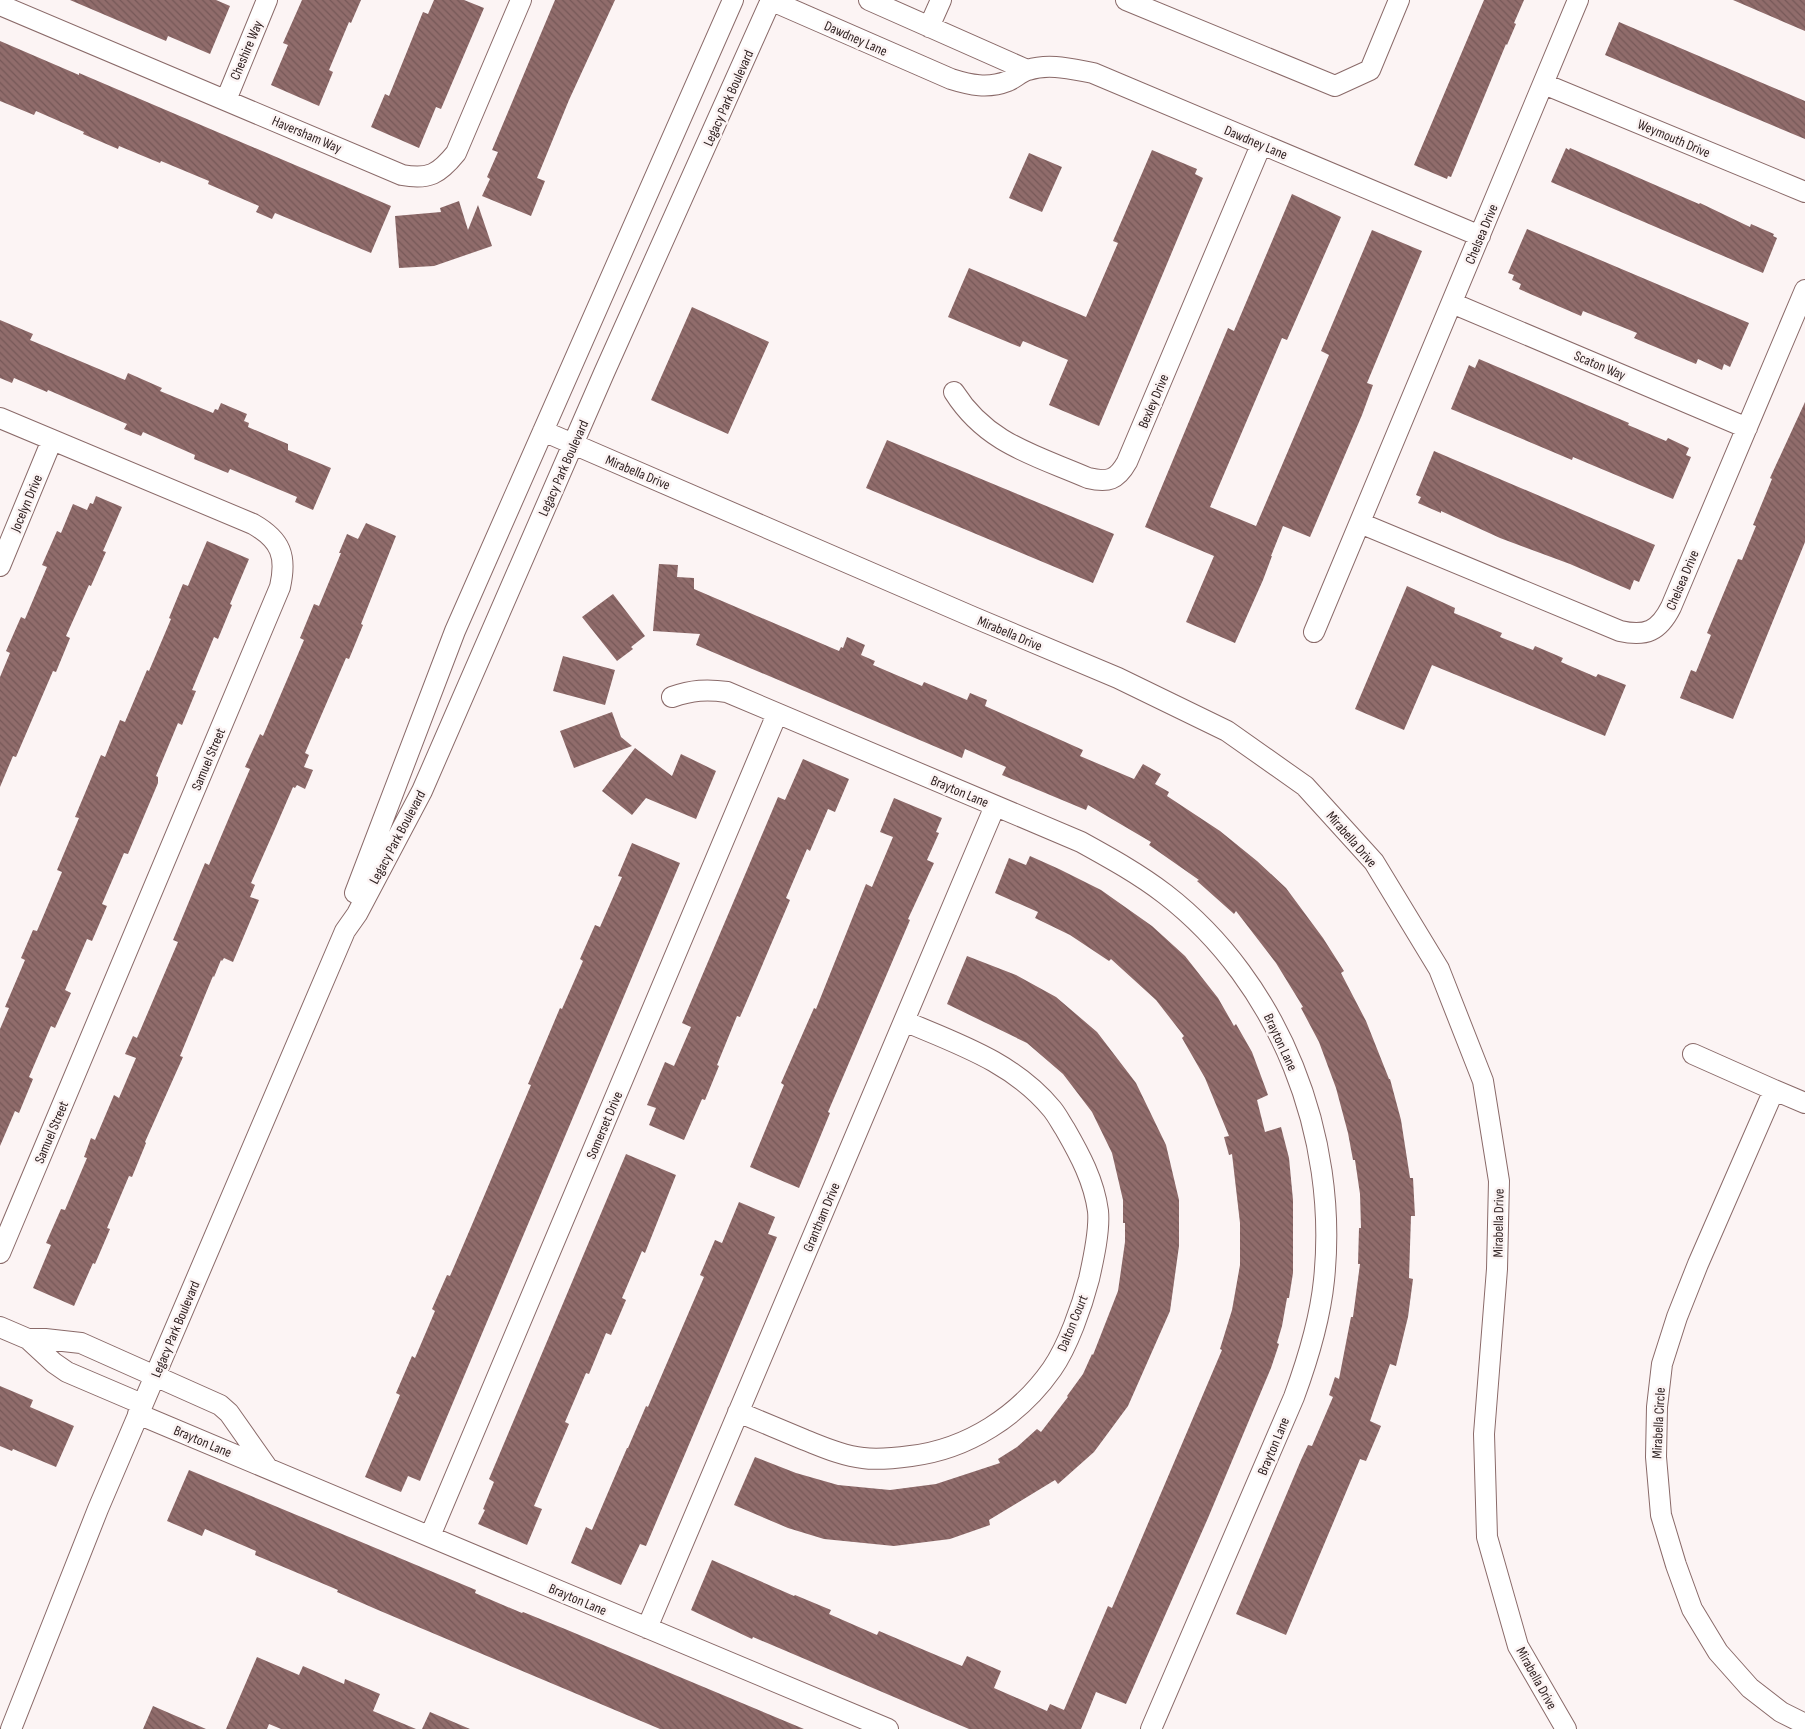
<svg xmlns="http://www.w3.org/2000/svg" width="1805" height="1729" font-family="'Sofia Sans Condensed',sans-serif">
  <defs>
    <pattern id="building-back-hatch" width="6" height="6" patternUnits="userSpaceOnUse" patternTransform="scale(1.25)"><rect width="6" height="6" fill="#906c6b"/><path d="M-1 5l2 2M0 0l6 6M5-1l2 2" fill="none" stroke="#765858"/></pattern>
  </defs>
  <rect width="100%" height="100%" fill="#fcf4f4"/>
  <path fill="url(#building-back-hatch)" d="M70,0H216L230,6L210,54L168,36L166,41Z
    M302,0H361L351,23L349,22L329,70L333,72L319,106L271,85L288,45L283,43Z
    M434,0H464L484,8L441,109L436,107L419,148L371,127L385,94L389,96L423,12L428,14Z
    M555,0H615L569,100L537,178L545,181L531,216L482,196L490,179L487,177L498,152L492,150Z
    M1484,0H1524L1514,23L1516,24L1507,45L1506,44L1451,177L1448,176L1447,179L1414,165Z
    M1733,0H1805V31Z
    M1619,22L1805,101V139L1605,55Z
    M0,41L79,75V73L391,206L371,253L275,213L272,219L256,212L259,206L208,184L209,181L161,161L160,163L119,146L118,149L83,134L84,132L36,111L34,115L0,101Z
    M1566,148L1569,150L1570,148L1699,204L1700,203L1750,227L1751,224L1774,234L1773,236L1777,238L1763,273L1551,182Z
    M1152,150L1197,169L1195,174L1203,178L1099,426L1049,405L1068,360L1023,341L1020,347L1010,343L948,317L969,268L1086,317L1118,243L1113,241Z
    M1029,153L1062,167L1042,212L1009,198Z
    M1292,194L1341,217L1287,340L1282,338L1210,507L1256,526L1329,355L1321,351L1372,230L1422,251L1367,383L1373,385L1362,415L1310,537L1283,526L1271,556H1272L1263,580L1235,643L1186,622L1214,556L1145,527L1228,328L1234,331Z
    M459,201L468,230L478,205L492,246L434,266L399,268L395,216L441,212L440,208Z
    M1527,229L1749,323L1730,367L1724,364L1722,370L1698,359L1696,364L1634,338L1637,333L1583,311L1581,316L1519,289L1521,284L1512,280L1514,275L1508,273Z
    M692,307L769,342L728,434L651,400Z
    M0,320L33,334L30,340L125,380L128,373L162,388L160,391L213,413L215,409L218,410L221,403L247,414L244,421L249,423L248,427L288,444V450L331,468L313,510L295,502L297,497L230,469L228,473L194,459L195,455L143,432L141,436L124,429L127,424L48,390L47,392L14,378L12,383L0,378Z
    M1479,359L1629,423L1628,425L1666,441L1668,438L1689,448L1686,455L1691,457L1673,499L1573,457L1572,460L1451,409L1469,365L1475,368Z
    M1805,402V542L1733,719L1680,698L1691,670L1696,672L1711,635L1707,633L1738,559L1742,560L1756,526L1753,525L1772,479L1770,478Z
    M887,440L1114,534L1093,583L866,488Z
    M1434,451L1655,545L1639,582L1634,580L1630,590L1570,564L1500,538L1441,511V513L1418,503L1421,497L1416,495Z
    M96,496L122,507L103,551L106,552L91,586L89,585L66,636L70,638L56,672L53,671L16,757L13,756L0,787V677L10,653L6,651L21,617L25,619L47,567L42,565L57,531L61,533L73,504L87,510L90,503L93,504Z
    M366,523L396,536L361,624L363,625L349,659L346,658L305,753L309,755L304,767L313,770L305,789L297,785L295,788L293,787L274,831L251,883L255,885L250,897L259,900L233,962L224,958L222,961L221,960L214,977L213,976L180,1056L183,1057L145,1142L146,1143L132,1177L129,1176L107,1228L110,1229L95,1264L93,1263L74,1306L33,1288L51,1245L46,1243L61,1209L65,1210L87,1158L84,1157L91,1138L95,1140L114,1095L119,1098L136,1058L125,1054L133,1036L137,1038L178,942L173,940L205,863L209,865L231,813L250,769L245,767L260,734L263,736L304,640L300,638L314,604L319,606L341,553H339L347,534L358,539Z
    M207,541L249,559L230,604L232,605L218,639L214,637L192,690L196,691L182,725L178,723L156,776L158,777V783L128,854L124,853L102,904L107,906L92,941L87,939L65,990L71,993L55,1028L51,1026L29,1077L33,1079L19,1113L15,1111L0,1146V1029L9,1008L5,1007L25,960L21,958L33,930L37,931L62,872L57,870L79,818L75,817L101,755L105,757L120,720L125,722L147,670L149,671L171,619L169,618L183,584L188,586Z
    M659,564L678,565L677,577L694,578V589L839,651L841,647L843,648L847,637L865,645L861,655L875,661L873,665L922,686L924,682L967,700L970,693L987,700L985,706L1083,750L1080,756L1134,779L1143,764L1161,774L1155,784L1169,792L1167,796L1220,831L1257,861L1286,888L1323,938L1344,971L1341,973L1366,1021L1389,1079H1390L1401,1120L1410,1178H1413L1415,1216H1411L1409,1278L1413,1279L1408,1317L1396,1366L1390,1364L1370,1421L1381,1426L1366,1461L1360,1459L1286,1635L1236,1614L1301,1460L1308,1445L1312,1446L1333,1397L1329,1395L1335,1377L1339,1379L1351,1317H1353L1360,1264H1358L1359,1228H1361L1360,1194L1355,1160H1353L1348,1133L1336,1088L1319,1042L1301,1008L1303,1007L1276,963L1236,911L1234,914L1197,881L1199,880L1149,845L1151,842L1088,805L1086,810L1002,775L1006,767L965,749L962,758L696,645L700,634L653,631Z
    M1407,586L1455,608L1454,613L1502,633L1500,637L1533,650L1535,646L1563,658L1561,662L1596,677L1598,674L1626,685L1605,736L1432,665L1404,730L1355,709Z
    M613,594L645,636L631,647L633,649L617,661L582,617Z
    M563,656L615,670L605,705L553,691Z
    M612,712L621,737L632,746L574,768L560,731Z
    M635,748L672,776L681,754L716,771L696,819L646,798L632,815L602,791Z
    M803,759L849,779L835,812L828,809L810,851L807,849L786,898L790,900L755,982L740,1017L737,1016L717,1065L719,1066L705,1100L702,1099L684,1140L649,1125L656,1108L647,1105L665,1062L674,1066L691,1027L682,1023L778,797L785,800Z
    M894,798L942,818L936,832L939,833L927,860L934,863L908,919L910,920L828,1112L830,1113L799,1188L750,1167L784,1085L781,1083L814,1008L816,1009L866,884L872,887L893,837L880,832Z
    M632,843L680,863L420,1481L408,1476L401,1492L365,1477L400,1395L396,1393L412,1356L415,1358L435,1311L432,1309L447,1275L450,1276L471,1227L531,1085L528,1084L560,1008L562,1009L583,961L580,959L595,925L600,927L622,877L618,876Z
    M1030,856L1059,869L1101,890L1152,926L1185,956L1218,998L1234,1026L1236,1024L1252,1052L1268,1095L1257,1100L1265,1132L1281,1127L1289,1158L1293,1200V1273L1289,1298H1287L1282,1326L1277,1343L1279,1344L1271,1368L1208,1518L1126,1704L1096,1692L1081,1729H969L753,1637L752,1639L691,1610L712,1560L794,1596L795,1595L831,1610L829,1614L877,1635L879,1631L962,1666L967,1656L1001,1671L994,1688L1047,1711L1050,1704L1064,1710L1108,1606L1112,1608L1222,1350L1220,1349L1232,1310L1240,1265V1223L1232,1154L1229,1155L1224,1137L1229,1136L1205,1078L1182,1038L1184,1036L1156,1000L1111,959L1109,961L1070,935L1035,918L1038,912L995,893L1009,858L1026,865Z
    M967,956L1016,975L1056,997L1097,1032L1136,1083L1166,1145L1179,1200V1246L1170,1311L1128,1406L1094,1452L1058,1484L1055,1480L989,1520L990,1525L950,1539L894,1546L824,1539L788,1528L734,1505L755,1457L796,1473L838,1485L890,1490L936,1484L1000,1463L998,1459L1017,1447L1037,1429L1041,1432L1068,1397L1067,1396L1083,1374L1092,1354L1093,1355L1118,1291L1125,1242V1223H1123V1200L1112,1153L1092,1112L1063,1074L1027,1043L947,1004Z
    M626,1154L676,1175L645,1253L642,1251L622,1298L626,1300L611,1335L606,1333L589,1374L586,1373L565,1422L569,1424L534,1506L542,1509L527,1545L478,1524L485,1510L483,1509L494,1482L489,1479Z
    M739,1202L775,1217L768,1234L777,1237L646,1546L640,1544L621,1585L571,1563L586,1527L592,1530L627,1448H628L646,1406L648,1407L704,1277L700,1275L715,1240L722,1243Z
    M0,1386L33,1400L30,1407L74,1426L56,1467L13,1449L12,1451L0,1446Z
    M189,1470L476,1590L475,1593L522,1613L523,1612L565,1629L804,1729H660L494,1659L378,1610L337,1592L338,1590L255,1555L256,1551L205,1529L202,1536L167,1521Z
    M257,1657L299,1675L303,1666L344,1684L345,1679L380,1694L373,1711L416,1729H281L269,1724L267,1729H226Z
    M153,1706L206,1729H143Z
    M430,1712L470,1729H422Z"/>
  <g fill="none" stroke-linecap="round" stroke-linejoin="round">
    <defs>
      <path id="minor" d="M770,0L951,79C970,85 988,89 1008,81C1015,78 1021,72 1028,70C1049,63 1071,69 1093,73L1480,236
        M869,0L1027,70
        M1126,0L1335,86L1370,70L1399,0
        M0,5L402,175C429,180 439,174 456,153L521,0
        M929,27L941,0
        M1544,84L1805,192
        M226,100L267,0
        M1452,303L1747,428
        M954,392C987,444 1035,455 1088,478C1108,483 1117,480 1127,462L1261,145
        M0,418L253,524C281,540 287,556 280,587L0,1253
        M543,431L973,617L1118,678L1227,731L1305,786L1374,862L1439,969L1483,1081L1499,1181L1497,1269L1484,1434L1487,1537L1518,1646L1566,1729
        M1360,523L1620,631C1646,637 1659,631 1671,607L1805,290
        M0,566L52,440
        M1314,632L1578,0
        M672,697C692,690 707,689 727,692L1081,842C1110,858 1139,874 1165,894C1280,983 1339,1136 1324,1280C1320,1320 1308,1359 1294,1397L1151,1729
        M355,893L455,631L733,0
        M1693,1054L1774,1090
        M1805,1103L1774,1090L1698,1264L1677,1317L1662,1364L1657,1407L1656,1457L1661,1515L1676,1565L1692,1609L1718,1652L1750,1688L1781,1712L1805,1724
        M0,1327L28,1339L54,1363L67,1372L142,1404
        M28,1339H45L81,1343L220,1405L229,1413L267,1467
        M738,1412C760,1421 783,1431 805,1440C823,1447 843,1456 863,1458C878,1460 896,1458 911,1456C968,1449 1019,1416 1052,1369C1068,1346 1082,1306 1089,1279C1093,1261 1100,1231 1098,1211C1094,1181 1080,1155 1065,1129C1061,1123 1057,1115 1052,1109C1013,1062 958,1044 904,1021
        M138,1414L888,1729
        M430,1536L777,714
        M647,1628L995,806
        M11,1729L98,1509L345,931L357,914L422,791L604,373L771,0"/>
    </defs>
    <use href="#minor" stroke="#8a6a69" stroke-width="22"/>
    <use href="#minor" stroke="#fff" stroke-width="20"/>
  </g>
  <g text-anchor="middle" stroke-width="5" stroke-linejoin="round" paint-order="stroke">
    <g font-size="14" fill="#302222" stroke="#fcf4f4">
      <text transform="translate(856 38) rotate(24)" y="5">Dawdney Lane</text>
      <text transform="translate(246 50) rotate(-67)" y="5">Cheshire Way</text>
      <text transform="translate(728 98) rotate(-66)" y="5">Legacy Park Boulevard</text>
      <text transform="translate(307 134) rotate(23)" y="5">Haversham Way</text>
      <text transform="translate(1674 138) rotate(23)" y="5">Weymouth Drive</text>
      <text transform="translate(1256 142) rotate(23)" y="5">Dawdney Lane</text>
      <text transform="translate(1481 234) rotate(-67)" y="5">Chelsea Drive</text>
      <text transform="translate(1600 365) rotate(23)" y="5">Scaton Way</text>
      <text transform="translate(1153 401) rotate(-67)" y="5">Bexley Drive</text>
      <text transform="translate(563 468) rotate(-66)" y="5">Legacy Park Boulevard</text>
      <text transform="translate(638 472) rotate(23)" y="5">Mirabella Drive</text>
      <text transform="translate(26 503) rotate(-67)" y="5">Jocelyn Drive</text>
      <text transform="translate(1682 580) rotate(-67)" y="5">Chelsea Drive</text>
      <text transform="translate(1010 633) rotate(23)" y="5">Mirabella Drive</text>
      <text transform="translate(208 759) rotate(-67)" y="5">Samuel Street</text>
      <text transform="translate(960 791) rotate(23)" y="5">Brayton Lane</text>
      <text transform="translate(397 837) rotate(-62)" y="5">Legacy Park Boulevard</text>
      <text transform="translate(1352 839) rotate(49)" y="5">Mirabella Drive</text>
      <text transform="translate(1281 1042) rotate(65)" y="5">Brayton Lane</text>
      <text transform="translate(604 1125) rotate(-67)" y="5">Somerset Drive</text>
      <text transform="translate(51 1132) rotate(-67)" y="5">Samuel Street</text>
      <text transform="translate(821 1217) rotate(-67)" y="5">Grantham Drive</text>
      <text transform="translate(1498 1223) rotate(-89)" y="5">Mirabella Drive</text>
      <text transform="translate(1072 1323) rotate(-68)" y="5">Dalton Court</text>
      <text transform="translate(175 1329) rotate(-67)" y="5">Legacy Park Boulevard</text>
      <text transform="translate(1658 1423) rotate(-87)" y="5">Mirabella Circle</text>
      <text transform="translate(203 1441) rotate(23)" y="5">Brayton Lane</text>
      <text transform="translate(1273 1446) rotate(-67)" y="5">Brayton Lane</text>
      <text transform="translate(578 1599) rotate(23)" y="5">Brayton Lane</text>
      <text transform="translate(1537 1678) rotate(61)" y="5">Mirabella Drive</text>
    </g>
  </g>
</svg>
